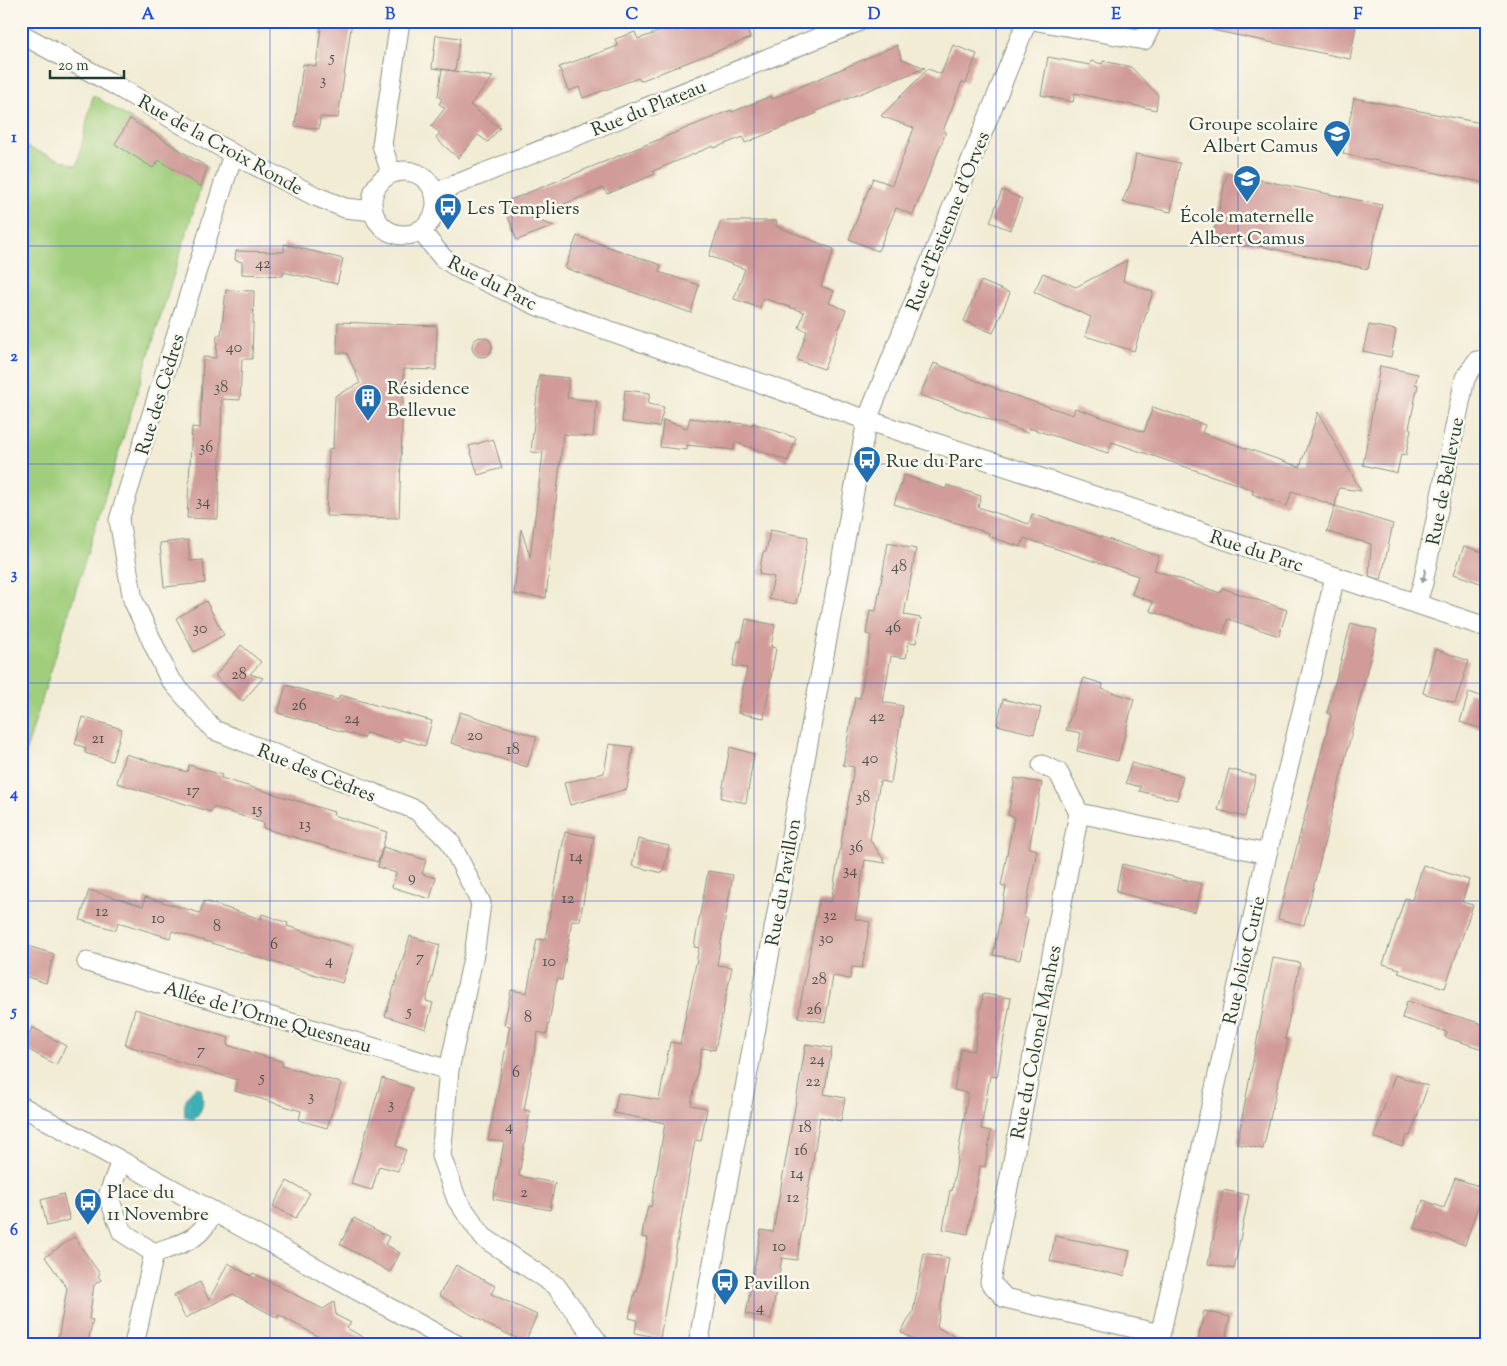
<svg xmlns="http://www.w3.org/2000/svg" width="1507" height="1366" font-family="'Sorts Mill Goudy',serif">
  <rect width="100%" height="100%" fill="#fbf7ec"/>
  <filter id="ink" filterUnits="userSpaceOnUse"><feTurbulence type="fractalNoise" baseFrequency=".02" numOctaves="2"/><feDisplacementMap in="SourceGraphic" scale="10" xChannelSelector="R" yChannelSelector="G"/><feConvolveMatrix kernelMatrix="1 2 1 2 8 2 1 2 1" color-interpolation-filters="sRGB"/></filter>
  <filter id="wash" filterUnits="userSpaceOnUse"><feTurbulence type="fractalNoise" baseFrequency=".0096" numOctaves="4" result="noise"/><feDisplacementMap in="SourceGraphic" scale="20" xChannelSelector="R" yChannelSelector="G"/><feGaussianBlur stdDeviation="1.12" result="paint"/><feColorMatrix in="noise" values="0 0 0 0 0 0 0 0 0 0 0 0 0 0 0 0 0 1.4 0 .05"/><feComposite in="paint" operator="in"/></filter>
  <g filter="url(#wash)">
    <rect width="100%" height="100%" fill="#f2ecd5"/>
    <path fill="#a0ce7b" stroke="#608658" d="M93,95L207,167L21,767V145L77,166Z"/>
    <path fill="#3eafb6" stroke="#2e7675" d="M197,1087L201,1089C204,1101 204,1111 193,1119L185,1117C183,1104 186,1093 197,1087Z"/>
    <g id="blocks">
      <path fill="#d19b99" d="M322,21H352L338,118L320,117L319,129L295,126L303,64L316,66Z
        M703,21H744L750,38L640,81L638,78L583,98L579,87L569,91L567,88L559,67L618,46L615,39L635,32L638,39L676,26L678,31Z
        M1213,21H1357L1350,59L1212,30Z
        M436,35L460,38L455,71L432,68Z
        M897,45L902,59L925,68L816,111L817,113L745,143L743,137L714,148L713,146L653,171L655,174L607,194L603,188L531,218L554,226L517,240L503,203L731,110L732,112L771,96L772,99Z
        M953,45L977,54L966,83L962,82L943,131L946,132L913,215L896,208L878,251L849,239L873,178L892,185L914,128L881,116L928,69L941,74Z
        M1048,57L1090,65L1091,61L1102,64L1103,61L1131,67L1158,95L1156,110L1075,93L1073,102L1041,95Z
        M442,69L493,77L470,105L500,128L488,142L478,135L458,158L440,142L436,137L440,133L431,126L445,108L439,104L442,99L438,96Z
        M1354,98L1486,124V183L1343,154Z
        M130,119L207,167L201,187L159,160L153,168L115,144Z
        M1136,154L1180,163L1171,212L1122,202L1131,182Z
        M1227,173L1382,205L1368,269L1213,236Z
        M1002,190L1022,199L1010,230L990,222Z
        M721,221H777L776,226L834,249L821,286L834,291L829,303L846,310L824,369L797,360L807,331L799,328L804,312L763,298L760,308L734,299L745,269L709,256Z
        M577,236L661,265L659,272L699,285L691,313L565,268Z
        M284,244L343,259L337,284L283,272V276L242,274V262L235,260L236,251L284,252Z
        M1127,260L1123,281L1153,292L1134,351L1085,336L1091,317L1034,292L1043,273L1076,287Z
        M981,281L1010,293L993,333L964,321Z
        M226,290L254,291L252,359H242L240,400L222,399L218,519L187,518L192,427L200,428L203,357L216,358L217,335H221Z
        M338,322L437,326L436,370L404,369L399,518L326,516L329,449L333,448L335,396L360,383L347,353H337Z
        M1369,325L1396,330L1391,357L1363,351Z
        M472 347a10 10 0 1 1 20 0a10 10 0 1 1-20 0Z
        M934,363L1004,392L1073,415L1075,408L1144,432L1153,407L1205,425L1202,433L1300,467L1318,412L1361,491L1339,488L1335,506L1292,491L1287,506L1252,494L1254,490L1112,442L1108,453L1029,428L1028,433L920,395Z
        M1380,366L1418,374L1415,384L1418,385L1409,428L1411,429L1406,455L1401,454L1397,473L1363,465Z
        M539,375L569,378L567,398L597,401L593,437L563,434L546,598L514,594L521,529L530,557L543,453L531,452Z
        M625,390L650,393L648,404L664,407L659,427L622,422Z
        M690,418L753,425V423L796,438L788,461L735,442L734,450L687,445V450L660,447L663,420L687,428Z
        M493,439L502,468L478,475L469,446Z
        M904,475L946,489L947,485L981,496L978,507L1029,524L1032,514L1159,556L1154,570L1220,593L1222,588L1287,610L1279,636L1228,619L1223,634L1150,611L1153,602L1132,594L1138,576L1024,538L1021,547L988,536L989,533L894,504Z
        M1335,506L1393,524L1381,580L1369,576L1371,544L1327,532Z
        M770,530L808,537L796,604L769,599L774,577L759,574L763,552H766Z
        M188,540L190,561L203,560L205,583L164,587L160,543Z
        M888,543L916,549L904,615L921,618L916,643L909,642L906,658L891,656L883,702L903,706L891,783L880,781L870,840L886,863L865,860L855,919L870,922L862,968L852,967L850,979L833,976L825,1022L798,1017L819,900L831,902L854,767L843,765L855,697L860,698L871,635L866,634L870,610L876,611Z
        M1464,546L1486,553V585L1454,574Z
        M206,601L224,635L194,652L176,618Z
        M746,619L775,625L771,647L776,648L764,718L738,713L747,668L733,666L738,641L741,642Z
        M1351,623L1377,630L1304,925L1278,919L1331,715L1327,713Z
        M241,645L261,662L250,674L263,678L243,701L215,676Z
        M1435,649L1469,661L1455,703L1423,693Z
        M1084,678L1103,684L1102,689L1134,699L1118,761L1077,751L1081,733L1066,730Z
        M286,685L338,700L340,695L432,721L425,746L402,739L400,743L366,733L364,738L278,713Z
        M1469,692L1486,698V730L1460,722Z
        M1003,699L1041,708L1034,734L997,725Z
        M460,712L537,737L527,767L451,743Z
        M83,717L122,729L112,761L85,753L86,748L75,744Z
        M609,744L633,747L627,789L570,805L564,783L604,773Z
        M730,747L754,754L746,803L721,798Z
        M125,754L187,772L189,765L222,775L221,778L334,812L333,815L387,832L378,862L263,828L264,823L213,807L211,812L117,783Z
        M1131,763L1183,776L1177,800L1139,791L1141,787L1126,783Z
        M1229,769L1256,776L1245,817L1218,810Z
        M1015,778L1042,783L1029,848L1037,850L1024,918L1028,919L1020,960L993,955L1006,887L1001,886L1014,817L1008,815Z
        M565,832L594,837L580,921L572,920L562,980L557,979L547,1034L538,1032L524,1110L530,1111L519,1176L555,1183L550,1210L493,1199L504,1142L488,1140L510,1026L504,1025L511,990L527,993L537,939L545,940Z
        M638,839L669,846L663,873L632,866Z
        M383,847L426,860L422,874L436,878L430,899L392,887L396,873L378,867Z
        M1122,864L1202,884L1195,912L1116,892Z
        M1423,865L1469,880L1462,902L1473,905L1445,988L1398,973L1400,969L1383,964L1405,898L1412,900Z
        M708,871L733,875L717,965L732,967L715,1050L702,1048L691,1105L707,1108L701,1141L695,1140L660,1338L635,1333L637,1320L629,1318L635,1292H637L648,1238L642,1237L643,1228L648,1206L651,1207L665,1123L614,1113L618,1093L659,1100L670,1042L680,1044L699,948L694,947Z
        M89,890L143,906L145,897L200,913L204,901L261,919L262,914L288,923L287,926L354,947L342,983L172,931L170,938L118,922L116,930L80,920Z
        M410,936L440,945L426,1001L433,1003L426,1029L385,1016Z
        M21,944L54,954L46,983L21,975Z
        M1273,958L1300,963L1285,1039L1288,1040L1263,1149L1237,1144Z
        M983,994L1011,998L997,1077L990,1076L981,1129L991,1131L985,1167L980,1166L968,1234L943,1229L950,1190L952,1191L968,1093L954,1090L961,1049L974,1051Z
        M1407,1001L1486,1025V1050L1445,1037L1447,1032L1402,1018Z
        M135,1009L229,1038L227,1045L283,1062L282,1066L341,1083L327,1128L299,1120L301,1111L235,1091L238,1080L125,1045Z
        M32,1027L66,1046L56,1065L24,1047Z
        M806,1044L832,1048L824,1094L845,1098L841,1121L820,1117L797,1260L782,1258L771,1319L746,1314L761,1230L773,1232Z
        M1395,1075L1428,1086L1410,1136L1407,1135L1402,1147L1374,1137Z
        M382,1078L412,1088L396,1146L406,1150L398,1171L379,1166L372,1190L351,1184Z
        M1455,1178L1484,1188L1465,1245L1414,1228L1423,1200L1444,1208Z
        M287,1181L310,1193L296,1218L273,1206Z
        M1223,1190L1249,1195L1234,1269L1208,1264Z
        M63,1194L70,1220L47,1226L41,1200Z
        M354,1218L389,1237L385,1244L400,1253L390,1272L340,1244Z
        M1055,1236L1130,1251L1124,1276L1050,1261Z
        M74,1237L100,1274L98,1276L101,1280L94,1285L89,1319L93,1320L87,1345H57L67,1288L45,1257Z
        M924,1253L949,1258L937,1327L969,1345H923L901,1332L913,1312Z
        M228,1263L251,1276L253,1273L323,1309L334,1302L336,1315L351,1323L347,1328L376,1345H320L323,1339L279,1315L278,1318L233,1294L185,1318L174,1295L200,1282L209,1300Z
        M456,1265L495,1286L491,1294L537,1315L525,1342L490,1326L439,1295Z
        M1204,1311L1230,1317L1224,1345H1197Z"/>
    </g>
  </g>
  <g filter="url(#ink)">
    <use href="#blocks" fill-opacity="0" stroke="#889484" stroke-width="1"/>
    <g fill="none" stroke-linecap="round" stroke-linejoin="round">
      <defs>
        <path id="street" d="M1038,21L1144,40L1153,21
          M21,34L113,84L233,154L315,196L345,208L373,211
          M233,154L119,520L133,600L169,678L214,730L416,810L449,840L481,903L475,949L449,1070L441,1156L457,1200L483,1237L556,1286L600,1345
          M372 203a32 32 0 1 1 64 0a32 32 0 1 1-64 0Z
          M391,173L382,145L400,21
          M435,193L860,21
          M420,230L443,258L463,271L538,306L867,420L1486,627
          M1416,604L1423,583L1465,378L1477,361L1486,362
          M1042,765L1058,772L1079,813
          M87,962L449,1070
          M21,1106L457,1345
          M121,1161L108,1196L122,1232L154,1253C183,1243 201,1241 213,1211
          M1160,1334L1005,1298L990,1282L1079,813L1267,854
          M134,1345L154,1253
          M698,1345L867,420L1027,21
          M1158,1345L1267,854L1335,577"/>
      </defs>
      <use href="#street" stroke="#889484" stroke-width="21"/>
      <use href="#street" stroke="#fff" stroke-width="19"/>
    </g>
    <defs><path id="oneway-solid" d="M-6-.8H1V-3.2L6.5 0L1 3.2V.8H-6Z" transform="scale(1.25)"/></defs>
    <use fill="#8f9e9a" href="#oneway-solid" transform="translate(1424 576) rotate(102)"/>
  </g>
  <path fill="none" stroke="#1d4ed8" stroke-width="1" stroke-opacity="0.55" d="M270,21V1345M512,21V1345M754,21V1345M996,21V1345M1238,21V1345M21,246H1486M21,464H1486M21,683H1486M21,901H1486M21,1120H1486"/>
  <defs>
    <symbol id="school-pin" viewBox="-11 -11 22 30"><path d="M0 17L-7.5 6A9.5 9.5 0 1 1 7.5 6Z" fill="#1f6fb2" stroke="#fbf7ec"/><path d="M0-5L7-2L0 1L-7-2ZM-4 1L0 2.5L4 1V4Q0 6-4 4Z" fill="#fff"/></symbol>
    <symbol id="bus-pin" viewBox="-11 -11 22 30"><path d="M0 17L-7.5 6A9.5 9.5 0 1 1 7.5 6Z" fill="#1f6fb2" stroke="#fbf7ec"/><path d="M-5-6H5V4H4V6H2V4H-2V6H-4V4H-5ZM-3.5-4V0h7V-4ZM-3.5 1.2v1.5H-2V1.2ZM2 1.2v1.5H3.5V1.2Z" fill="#fff"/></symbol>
    <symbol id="building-pin" viewBox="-11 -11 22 30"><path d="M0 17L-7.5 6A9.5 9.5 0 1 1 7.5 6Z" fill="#1f6fb2" stroke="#fbf7ec"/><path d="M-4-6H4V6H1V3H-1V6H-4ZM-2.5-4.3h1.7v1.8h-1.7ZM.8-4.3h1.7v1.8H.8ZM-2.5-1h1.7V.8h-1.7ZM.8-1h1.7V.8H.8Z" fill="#fff"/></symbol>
  </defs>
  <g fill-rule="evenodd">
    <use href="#school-pin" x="1321" y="118" width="32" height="43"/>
    <use href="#school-pin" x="1231" y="163" width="32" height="43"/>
    <use href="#bus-pin" x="432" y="191" width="32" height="43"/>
    <use href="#building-pin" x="352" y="382" width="32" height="43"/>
    <use href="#bus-pin" x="851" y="444" width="32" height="43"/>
    <use href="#bus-pin" x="72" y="1186" width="32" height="43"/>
    <use href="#bus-pin" x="709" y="1266" width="32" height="43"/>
  </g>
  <g text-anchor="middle" stroke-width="5" stroke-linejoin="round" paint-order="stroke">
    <g font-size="16" fill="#4c544d">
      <text x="332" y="62">5</text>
      <text x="323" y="85">3</text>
      <text x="263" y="268">42</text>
      <text x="234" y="352">40</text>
      <text x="221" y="392">38</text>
      <text x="206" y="452">36</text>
      <text x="203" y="506">34</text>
      <text x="899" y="571">48</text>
      <text x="893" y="632">46</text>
      <text x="200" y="633">30</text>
      <text x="239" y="679">28</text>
      <text x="299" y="710">26</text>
      <text x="877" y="721">42</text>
      <text x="352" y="723">24</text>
      <text x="475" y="740">20</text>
      <text x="98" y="743">21</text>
      <text x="513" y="754">18</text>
      <text x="870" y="763">40</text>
      <text x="193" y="795">17</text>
      <text x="863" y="802">38</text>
      <text x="257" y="814">15</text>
      <text x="305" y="829">13</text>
      <text x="856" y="852">36</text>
      <text x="576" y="861">14</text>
      <text x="850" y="875">34</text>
      <text x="412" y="882">9</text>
      <text x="568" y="903">12</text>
      <text x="102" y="916">12</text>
      <text x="830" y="920">32</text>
      <text x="158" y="923">10</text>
      <text x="217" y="931">8</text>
      <text x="826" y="943">30</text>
      <text x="274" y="949">6</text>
      <text x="420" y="962">7</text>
      <text x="329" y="965">4</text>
      <text x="549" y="966">10</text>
      <text x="819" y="984">28</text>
      <text x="814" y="1014">26</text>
      <text x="409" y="1016">5</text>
      <text x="528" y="1022">8</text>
      <text x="201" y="1055">7</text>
      <text x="817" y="1064">24</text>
      <text x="516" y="1077">6</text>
      <text x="262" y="1082">5</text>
      <text x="813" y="1086">22</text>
      <text x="311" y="1101">3</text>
      <text x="391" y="1109">3</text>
      <text x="509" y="1131">4</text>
      <text x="805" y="1132">18</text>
      <text x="801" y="1155">16</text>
      <text x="797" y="1178">14</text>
      <text x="524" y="1197">2</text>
      <text x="793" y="1202">12</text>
      <text x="779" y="1251">10</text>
      <text x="760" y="1312">4</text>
    </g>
    <g font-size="19" fill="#1f3d34" stroke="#fbf7ec">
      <text transform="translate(648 107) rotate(-22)" y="7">Rue du Plateau</text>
      <text transform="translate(221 144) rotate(29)" y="7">Rue de la Croix Ronde</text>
      <text transform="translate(947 221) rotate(-68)" y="7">Rue d'Estienne d'Orves</text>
      <text transform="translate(493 282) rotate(27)" y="7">Rue du Parc</text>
      <text transform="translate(159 394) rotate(-73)" y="7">Rue des Cèdres</text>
      <text transform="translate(1444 481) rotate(-79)" y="7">Rue de Bellevue</text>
      <text transform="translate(1257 550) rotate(18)" y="7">Rue du Parc</text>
      <text transform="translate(317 772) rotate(22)" y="7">Rue des Cèdres</text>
      <text transform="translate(782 882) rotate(-80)" y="7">Rue du Pavillon</text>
      <text transform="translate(1243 960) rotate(-77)" y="7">Rue Joliot Curie</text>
      <text transform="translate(268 1016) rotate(16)" y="7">Allée de l'Orme Quesneau</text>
      <text transform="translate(1035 1042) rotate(-79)" y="7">Rue du Colonel Manhes</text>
    </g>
    <g font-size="19" fill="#1f3d34" stroke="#fbf7ec" text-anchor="start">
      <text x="1318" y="130" text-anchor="end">Groupe scolaire<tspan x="1318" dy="22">Albert Camus</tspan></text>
      <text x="467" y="214">Les Templiers</text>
      <text x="1247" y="222" text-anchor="middle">École maternelle<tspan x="1247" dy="22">Albert Camus</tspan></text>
      <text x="387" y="394">Résidence<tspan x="387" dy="22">Bellevue</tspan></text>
      <text x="886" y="467">Rue du Parc</text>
      <text x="107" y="1198">Place du<tspan x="107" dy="22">11 Novembre</tspan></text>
      <text x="744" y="1289">Pavillon</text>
    </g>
  </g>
  <rect width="1507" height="1366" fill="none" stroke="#fbf7ec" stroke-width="55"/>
  <path d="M50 70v8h74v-8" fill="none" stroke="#1f3d34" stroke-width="2.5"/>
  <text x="58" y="70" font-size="15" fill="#1f3d34" stroke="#fbf7ec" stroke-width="4" paint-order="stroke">20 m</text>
  <rect x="28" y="28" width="1452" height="1310" fill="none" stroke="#1d4ed8" stroke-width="2"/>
  <g font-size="16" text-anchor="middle" font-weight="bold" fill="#1d4ed8">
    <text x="148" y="19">A</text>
    <text x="390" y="19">B</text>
    <text x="632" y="19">C</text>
    <text x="874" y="19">D</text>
    <text x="1116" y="19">E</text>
    <text x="1358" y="19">F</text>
    <text x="14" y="142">1</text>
    <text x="14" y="361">2</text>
    <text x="14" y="579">3</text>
    <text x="14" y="798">4</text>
    <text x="14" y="1016">5</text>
    <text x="14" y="1235">6</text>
  </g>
</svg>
